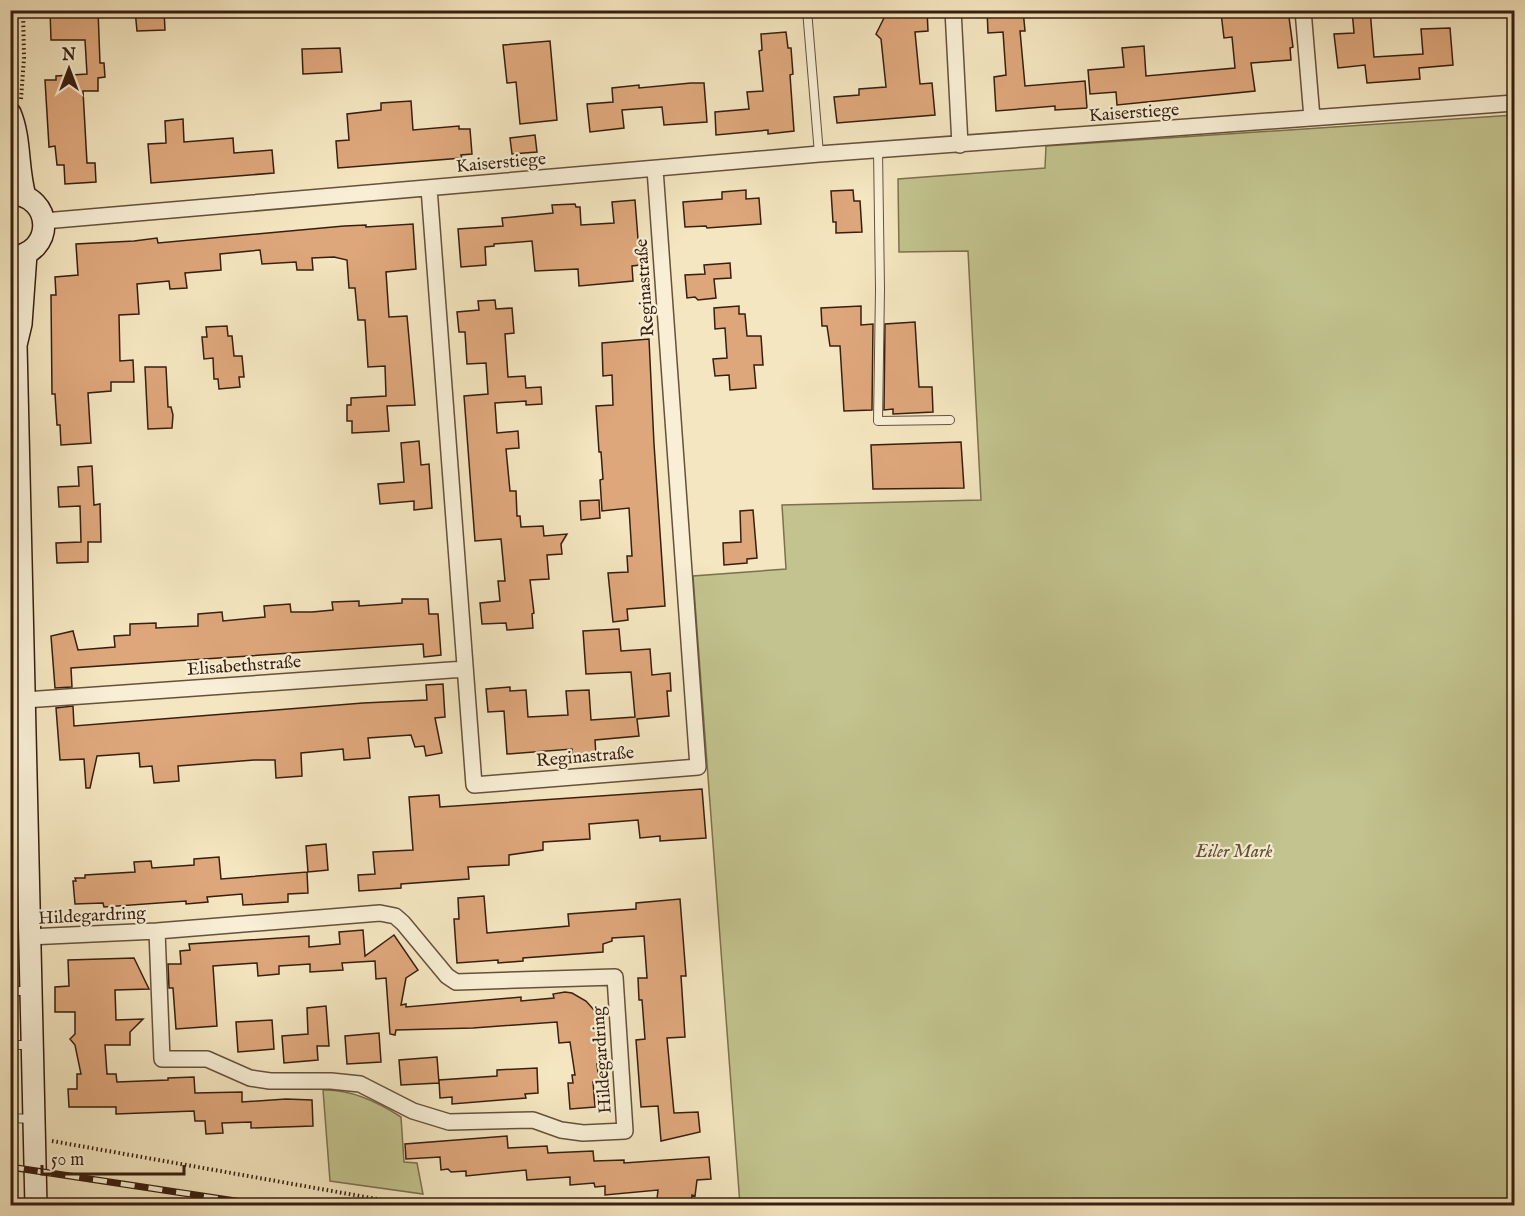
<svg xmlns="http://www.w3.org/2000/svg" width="1525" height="1216" font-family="'IM FELL English',serif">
  <rect width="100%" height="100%" fill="#f4e6c0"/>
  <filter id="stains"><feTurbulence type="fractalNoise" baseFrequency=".00333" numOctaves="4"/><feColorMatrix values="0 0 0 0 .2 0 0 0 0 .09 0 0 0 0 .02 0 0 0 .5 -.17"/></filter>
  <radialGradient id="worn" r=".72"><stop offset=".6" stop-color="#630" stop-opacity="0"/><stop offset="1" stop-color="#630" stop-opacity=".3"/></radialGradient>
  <path fill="#c2c38e" stroke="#7c714e" stroke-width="1.5" d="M1514,115V1205H740L693,576L786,569L782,505L981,500L968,251L899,252L898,179L1045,168L1046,146Z
    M323,1090C351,1089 378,1102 401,1117L404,1162L417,1163L423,1194L330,1181Z"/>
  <path fill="#dea77b" stroke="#371f0f" stroke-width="1.5" d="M50,10H98L100,63H104L105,77L98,78V91H83L87,163H95L96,182L65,184L64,165H57L55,146L49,147L45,80H56V76L87,74L85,40H51Z
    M135,10H164L165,30L137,31Z
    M888,10H927L928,31L915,32L920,84L932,83L935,115L837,123L834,97L859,95V89L886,87L881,39L876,34Z
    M987,10H1023L1025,31H1020L1025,86L1085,81L1087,108L1055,110V106L996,111L994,77L1006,75L1003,32L988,33Z
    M1240,10H1288L1293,47L1290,48L1291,60L1251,63L1255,91L1117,105L1116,92L1090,94L1088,70L1124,67L1122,48L1144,46L1146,76L1235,68L1232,37L1224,38L1221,13Z
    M1352,10H1370L1374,57L1423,54L1421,29L1450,28L1453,65L1419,68L1420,79L1367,83L1365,65L1338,68L1334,34L1354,33Z
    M786,32L788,48H791L793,74L790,75L794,131L768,134V130L716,135L715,112L749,109L747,92L763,91L759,51L762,50L761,34Z
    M550,41L557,120L520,124L516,82L507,83L503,45Z
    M340,48L342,72L303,74L302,49Z
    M691,83H704L707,122L664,125L662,107L622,110L624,128L590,132L587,104L613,102L612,88L639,85V88Z
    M411,101L413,130L459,126V129H470L472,154L461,155L462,158L338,168L336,141L349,140L347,114L381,110V103Z
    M183,119L184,142L233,138L234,153L272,150L274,173L151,183L148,144L166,143L165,121Z
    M535,135L537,152L512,154L510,138Z
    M746,190V199L759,198L761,224L707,228L706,226L685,227L683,202L722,199V192Z
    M853,190L854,201H860L862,232L836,233V222H833L831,191Z
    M635,200L640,265L632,266L633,281L579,286L578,269L535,271L532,241L494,244V246L485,247L486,265L461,267L458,229L503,226L502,218L553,213L552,205L575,204L576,207H580L581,225L614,223L612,202Z
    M413,224L416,269L386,272L389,317L407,316L415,405L387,406L389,431L352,433V421H347V405H351V398L386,396L385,366L368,367L365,320H358L355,288H349L347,260L334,257L312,258L313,270H297L296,262L262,264L260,250L220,254L221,270L185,273L187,288L170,289L169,281L137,284L139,314L119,315L120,361L133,360L134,382H111V391L88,393L91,443L61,445L60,425H57L55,394H52L51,295H56L55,277L78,275L76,244L134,241L157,238L158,243L344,226L366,225V227Z
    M730,263L731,278L714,279L716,298L698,300L695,297L687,298L685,275L705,274L704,265Z
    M495,300L496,309L512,308L514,333L505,334L508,377L525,376L526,388L541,387L542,404L526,405V401L495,403L497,433L518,431L519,448L506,449L510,491H516L517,516H520L521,527L543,526L544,536L567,534L561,544L562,554L547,555L549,579L530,580L534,613L532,614L533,628L507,630L506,623L482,624L480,603L500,601L498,581H505L501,539L475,541L464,396L488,394L486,363L467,364L465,332H459L457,312L479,310L478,301Z
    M739,306V314H745L747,336H761L763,365H754L756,388L730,390L729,375L715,376L713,359L727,358L725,328L715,329L714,308Z
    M861,306V325L873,324L872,410L844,411L840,346H830L827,326H822L821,308Z
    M915,322L919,387H932L933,412L893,414V409L884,410L885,324Z
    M227,326L228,336H232L234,356H242L244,377H239L240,387L219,389L218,379H214L213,358L204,359L202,337H207L206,327Z
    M649,339L654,444L665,606L627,609L628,620L613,622L608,573L628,572L627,556H632L629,508L602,511L600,480L603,479L601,452H599L596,406L613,405L612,375L603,376L602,343Z
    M145,367H166L168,407H171L173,415L172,428L148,429Z
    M419,441L421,465L429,464L432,508L414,510V501L380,504L378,484L404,482L401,443Z
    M961,442L964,488L873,489L871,445Z
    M92,466L94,505L100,504L101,542H88V562L57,563L56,543L81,542L80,506L59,507L58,487L79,486L78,467Z
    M599,500L600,518L581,520L580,501Z
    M753,510L757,558L747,559V563L724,565L723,543L741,542L740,511Z
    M402,599H428L429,614H438L441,655L424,657L423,644L71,668L72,687L55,688L51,636L73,631L78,650L115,647L114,636L130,635V624L156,623V628L198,626V614L222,612L223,621L265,617L264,606L290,604L291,612H312L333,610L332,602L359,601V606L402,603Z
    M619,629L621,651L650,649L652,675L670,673L671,691H667L669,716L637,719L639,736L595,740L596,756L573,758L572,749L507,754L504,711L488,712L486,689L510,687V691L526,690L528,717L568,715L566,691L589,690L591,720L635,717L631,672L586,674L583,631Z
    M443,684L445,717L435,718L442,753L426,756L424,746L415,747L411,735L368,738L370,758L344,760L343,749L301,753L302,776L276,778L275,760H254L178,766L179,781L154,783L152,766L140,767L139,753L97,756L90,788H86L84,759L60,760L56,708L73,706L74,726L363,703L427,700L426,685Z
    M702,789L706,838L660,841V836L640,838L638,820L589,824L590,839L543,842V850L509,855V865L468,867L469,879L401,884V888L359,891L358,875L375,874L373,852L413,850L409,797L439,795L440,807Z
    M326,844L328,870L308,872L306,846Z
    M219,857L221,879L307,872L308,893L288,894V902L243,905L242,894L207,897L208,902L186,904V901L104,907L103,903L75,904L73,881H76L75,878H85V875L135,872L134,862L151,861L152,868L194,865V859Z
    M484,896L487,933L569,926L568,914L636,909V903L680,899L686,976H681L685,1037L667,1038L670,1071L674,1113L698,1112L700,1132L661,1141L658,1106L641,1107L636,1040L645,1039L642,1000H639L638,978H647L644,936L612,938V941L603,944V952L523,958V961L498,963V960L457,963L454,919H459L458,898Z
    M363,930L365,956L394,935L418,970L406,978L401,1005L406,1004V1007L521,997V1001L554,998L553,994L565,992L572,993L586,1001L594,1010L602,1029L603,1064H597L599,1082H593L595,1107L570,1109L568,1083H573L572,1075H575L570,1042L559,1043L557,1022L473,1028L396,1030L395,1035L390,1034L386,978L376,979L375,961L342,963L343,970L310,972V964L279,966V974L258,976L257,963L213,966L217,1026L176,1029L173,988H169L168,964H181L180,951L190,950L189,944L309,936V947L340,944L339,932Z
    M134,958L149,989L115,990L116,1020L143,1019L130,1032V1045H105L107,1074H116L117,1082L168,1080V1078L194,1077L195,1093L242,1092V1102L286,1099L312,1100L313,1126L251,1128V1122L222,1123L223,1133L206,1134L205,1121H195L194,1111L116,1114V1107H69L68,1089H77V1074H81L75,1045L70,1039L75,1034V1012H55V987L69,986L68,960Z
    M326,1006L329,1046H317L318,1060L284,1063L282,1036L308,1034L307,1008Z
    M272,1020L274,1049L238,1052L236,1022Z
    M379,1033L381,1062L347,1064L345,1036Z
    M437,1057L439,1083L401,1085L399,1060Z
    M537,1068L538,1093L525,1094L526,1098L452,1104V1097L440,1098L439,1080L497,1076V1070Z
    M507,1136L508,1148L547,1146L548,1153L593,1151L594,1161L624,1160V1163L709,1157L711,1179L697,1180L695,1196L692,1195L691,1204L657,1199L658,1190L605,1195V1186L595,1187L594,1183L570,1185V1177L527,1180L526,1170L466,1176V1171L451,1172L448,1169L441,1170L440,1157L406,1159L405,1144Z"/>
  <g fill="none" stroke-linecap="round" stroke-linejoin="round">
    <defs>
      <path id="lane" d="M807,10L819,154
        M878,150L880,289L878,421L950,420
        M10,991H30
        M10,1045H30
        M10,1118L33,1119"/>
      <path id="street" d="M953,10L960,145
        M1303,10L1312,118
        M429,188L474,785L698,767L655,169
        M44,221L819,154L1514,103
        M25,700L465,669
        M28,937L157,931L380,913L395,916L403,923L447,976L456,982L615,977L625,1131L583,1133L561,1130L533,1120L449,1122L413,1111L360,1084L331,1081H270L250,1078L207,1059H162L157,931"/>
      <path id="secondary" d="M10,113C21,139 17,169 25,196
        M10,194C54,194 56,255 10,257
        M26,254L21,324L16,345L36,1206"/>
    </defs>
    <use href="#lane" stroke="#66513b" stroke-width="10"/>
    <use href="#street" stroke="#66513b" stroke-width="18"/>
    <use href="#secondary" stroke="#371f0f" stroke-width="24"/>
    <path stroke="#371f0f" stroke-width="4" stroke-dasharray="1.5 3" stroke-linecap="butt" d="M21,99L24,58L23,10
      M52,1141L416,1206"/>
    <use href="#lane" stroke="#f8efd6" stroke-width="8"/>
    <use href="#street" stroke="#f8efd6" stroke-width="15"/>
    <use href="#secondary" stroke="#f8efd6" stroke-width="21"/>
    <defs>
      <path id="rail" d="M10,1167L269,1206"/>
    </defs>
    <use href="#rail" stroke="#371f0f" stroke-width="7"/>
    <use href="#rail" stroke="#f8efd6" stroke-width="4.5" stroke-dasharray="14" stroke-linecap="butt"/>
  </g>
  <g text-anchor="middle" stroke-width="4.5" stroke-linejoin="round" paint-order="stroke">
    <g font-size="18" fill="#371f0f" stroke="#f8efd6">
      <text transform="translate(1134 112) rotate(-4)" y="6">Kaiserstiege</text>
      <text transform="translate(501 162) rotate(-5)" y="6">Kaiserstiege</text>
      <text transform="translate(644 288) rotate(-94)" y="6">Reginastraße</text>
      <text transform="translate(244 665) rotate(-4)" y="6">Elisabethstraße</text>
      <text transform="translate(585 756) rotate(-5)" y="6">Reginastraße</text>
      <text transform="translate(92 915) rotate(-3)" y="6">Hildegardring</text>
      <text transform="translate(601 1060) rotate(-94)" y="6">Hildegardring</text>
    </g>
    <g font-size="18" font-style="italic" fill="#615035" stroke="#f8efd6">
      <text x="1234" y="857">Eiler Mark</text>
    </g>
  </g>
  <rect width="1525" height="1216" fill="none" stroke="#f4e6c0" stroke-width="36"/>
  <rect x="12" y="12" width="1501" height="1192" fill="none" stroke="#371f0f" stroke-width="3"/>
  <rect x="18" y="18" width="1489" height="1180" fill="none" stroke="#371f0f" stroke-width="1.5"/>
  <g transform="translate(69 69)" stroke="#f8efd6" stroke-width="4.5" paint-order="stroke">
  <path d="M0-4.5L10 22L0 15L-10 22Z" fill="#371f0f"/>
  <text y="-9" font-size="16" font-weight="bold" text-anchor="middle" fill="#371f0f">N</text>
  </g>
  <path d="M42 1165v9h142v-9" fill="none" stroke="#371f0f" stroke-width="3"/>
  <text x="51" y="1165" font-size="18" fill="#371f0f" stroke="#f8efd6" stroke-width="4.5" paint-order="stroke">50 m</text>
  <rect width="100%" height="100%" filter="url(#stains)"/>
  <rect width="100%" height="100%" fill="url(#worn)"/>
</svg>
